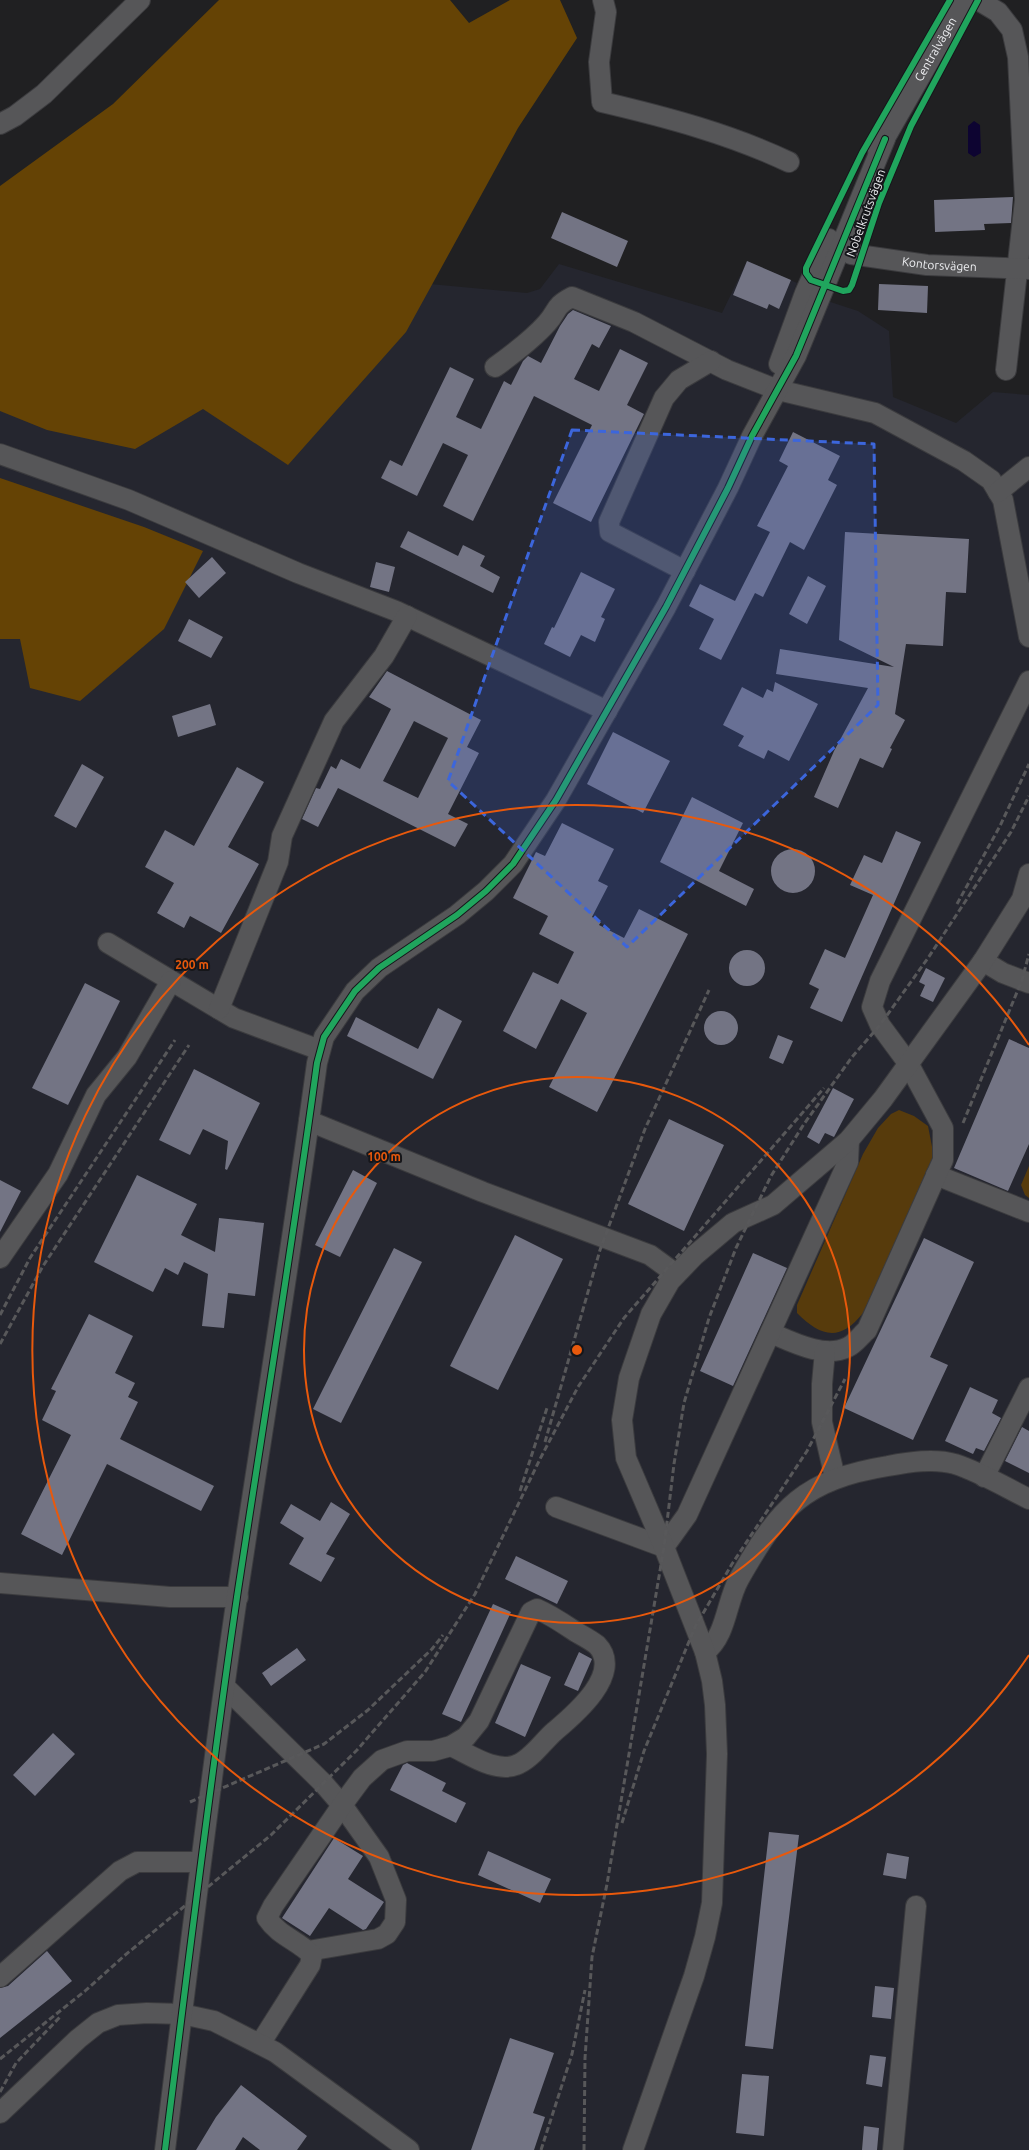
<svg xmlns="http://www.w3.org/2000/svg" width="1029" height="2150" font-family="Ubuntu,sans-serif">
  <rect width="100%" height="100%" fill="#202022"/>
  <path fill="#25262f" d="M0,244L527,293L540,289L559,264L722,313L747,261L797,283L794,290L858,311L889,331L893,397L956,423L993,392L1029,395V2150H0Z"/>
  <path fill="#573b0c" d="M899,1110L914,1116L928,1126L934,1157L926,1182L863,1313C840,1342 821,1337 797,1313V1305L863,1154L878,1128L891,1114Z
    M1029,1166V1198L1025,1195L1021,1185Z"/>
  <path fill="#654305" d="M219,0H450L469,23L510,0H560L577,38L518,128L406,332L288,465L203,409L135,449L47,430L0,411V186L113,104Z
    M0,478L144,527L203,551L164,629L80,701L30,688L20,639H0Z"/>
  <path fill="#0d0431" d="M974,121L980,125L981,153L974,157L968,153V126Z"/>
  <path fill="#737484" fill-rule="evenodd" d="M1013,197L1011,223L984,224L985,230L935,232L934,200Z
    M562,212L628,241L617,267L551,238Z
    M747,261L791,280L779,309L769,304L767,309L733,295Z
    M879,284L928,286L927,313L878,310Z
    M573,310L611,326L599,348L592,344L574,379L599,391L620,349L648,363L627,405L644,414L591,522L553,503L592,425L534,396L473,521L443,506L468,455L443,443L417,496L381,478L390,460L402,466L450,367L474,379L456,417L481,429L504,381L511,385L523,361L528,356L541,363L560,326L568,314Z
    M793,432L840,456L828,480L837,485L804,550L790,542L763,597L755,593L721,660L699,649L714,619L689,606L700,584L735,601L770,532L757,526L788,466L779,461Z
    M408,531L458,556L463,545L485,556L480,566L500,577L493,593L400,547Z
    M845,532L969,539L966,593L946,592L943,646L906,644L895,714L905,720L890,748L892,749L883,768L860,758L838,808L814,797L834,751L868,688L776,674L780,649L894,667L839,640Z
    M212,557L226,573L199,598L185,582Z
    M376,562L395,567L389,592L370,587Z
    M581,572L615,589L601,617L605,619L595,642L581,635L570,657L544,644L552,627L554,628Z
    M808,576L826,586L807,624L789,614Z
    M189,619L223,637L211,658L178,641Z
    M387,671L481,720L467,747L479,753L448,814L468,824L455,847L338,788L318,827L302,819L316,788L320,789L331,766L336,769L341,759L360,769L391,709L369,697ZM414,721L448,738L418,798L383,781Z
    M775,682L818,704L789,761L768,750L764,759L738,746L744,736L723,725L742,687L763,698L767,689L773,692Z
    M210,704L216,725L178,737L172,716Z
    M613,732L670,761L643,813L587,784Z
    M82,764L104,777L76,828L54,816Z
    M237,767L264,782L228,847L259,864L221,933L190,916L184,928L157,913L174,883L145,867L165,830L194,846Z
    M692,797L743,823L719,871L754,889L746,906L660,862Z
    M562,823L614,849L598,881L608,886L592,917L601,922L599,925L624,938L639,909L688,934L597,1112L549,1087L587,1013L561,999L536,1049L503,1031L533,972L558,984L574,952L539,934L548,916L513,898L536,852L545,856Z
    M896,831L921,842L842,1022L810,1008L819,989L809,984L825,949L845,958L873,895L850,885L864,855L882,863Z
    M771 871a22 22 0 1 1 44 0a22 22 0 1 1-44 0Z
    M729 968a18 18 0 1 1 36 0a18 18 0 1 1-36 0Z
    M926,968L945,978L933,1002L920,996L925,985L919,982Z
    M85,983L120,1001L68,1105L32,1088Z
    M438,1008L462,1021L433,1079L347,1036L356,1017L418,1049Z
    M704 1028a17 17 0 1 1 34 0a17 17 0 1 1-34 0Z
    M778,1035L793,1041L783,1064L769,1058Z
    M1009,1039L1029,1048V1144L1008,1191L954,1168Z
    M194,1069L260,1103L227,1170L225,1169L228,1141L203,1129L190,1155L159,1140Z
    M833,1088L854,1099L834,1137L825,1133L819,1144L807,1137Z
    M669,1119L724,1145L684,1231L628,1204Z
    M353,1170L377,1183L340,1257L315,1245Z
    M137,1175L197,1204L181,1235L215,1252L219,1218L264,1223L255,1296L228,1293L224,1328L202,1326L208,1274L184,1262L178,1275L165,1268L153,1292L94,1262Z
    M0,1180L21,1191L0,1232Z
    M515,1235L563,1259L498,1390L450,1366Z
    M924,1238L974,1262L930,1357L948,1365L913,1440L844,1408Z
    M394,1248L422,1262L341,1423L313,1409Z
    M753,1253L787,1268L733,1386L700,1371Z
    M89,1314L133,1336L115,1373L135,1383L128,1397L138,1402L120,1439L214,1486L201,1511L107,1464L62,1555L21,1534L71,1435L42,1420L56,1391L51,1389Z
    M970,1387L998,1400L992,1413L1001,1418L984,1451L976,1448L973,1454L945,1441Z
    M1022,1427L1029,1431V1473L1005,1461Z
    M331,1502L350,1514L326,1554L335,1558L321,1582L289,1564L304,1538L280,1523L291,1504L320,1521Z
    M516,1556L568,1581L557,1604L505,1579Z
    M493,1604L511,1612L461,1722L442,1714Z
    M297,1648L306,1660L271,1686L262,1673Z
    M579,1652L592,1659L578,1691L564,1685Z
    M521,1664L551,1677L525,1737L495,1723Z
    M53,1733L75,1754L35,1796L13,1775Z
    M407,1763L446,1783L442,1791L466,1803L456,1823L390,1790L403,1765Z
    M769,1832L799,1835L773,2049L745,2046Z
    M334,1838L363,1856L348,1879L384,1902L366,1929L363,1930L329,1908L310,1936L282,1918Z
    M488,1851L551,1879L540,1903L478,1875Z
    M887,1853L909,1857L906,1879L883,1875Z
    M47,1951L72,1981L0,2038V1988L8,1986Z
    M875,1986L894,1988L891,2019L872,2017Z
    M510,2038L554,2053L533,2113L545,2117L534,2150H471Z
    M870,2055L886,2057L882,2087L866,2084Z
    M742,2074L769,2076L764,2136L736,2133Z
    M241,2085L307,2136L297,2150H260L243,2137L235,2150H196L216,2117Z
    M864,2126L879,2128L877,2150H862Z"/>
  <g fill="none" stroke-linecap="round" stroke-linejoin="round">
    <defs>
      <g id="minor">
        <path d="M603,0L606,12L599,62L602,102C666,117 730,134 789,162"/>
        <path d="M978,0L998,12L1012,30L1018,57L1025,200L1006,370"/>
        <path d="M0,124L15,116L44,94L140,0"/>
        <path id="s1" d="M878,150L964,0"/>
        <path id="s2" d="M851,254L927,265L1029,269"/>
        <path d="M779,364L805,293L829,239"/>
        <path d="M495,367C513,354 532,340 547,323C559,310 553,307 572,297L634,322L727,370L778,390L875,413L964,461L991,480L1003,500L1029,637"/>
        <path d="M0,454L129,500L298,573L396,611L607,711"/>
        <path d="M998,492L1029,467"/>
        <path d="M685,571L610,532L609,522L664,398L679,380L711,361"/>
        <path d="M108,943L234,1018L320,1050"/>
        <path d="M983,961L1003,973L1029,983"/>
        <path d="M219,1009L278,862L282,836L334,721L384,656L407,616"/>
        <path d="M309,1121L483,1192L650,1255L676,1274"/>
        <path d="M936,1175L1029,1212"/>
        <path d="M0,1258L58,1174L96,1095L127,1057L171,981"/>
        <path d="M771,1333C792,1342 825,1359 848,1347C855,1344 861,1335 867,1330L943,1160V1128L908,1063L880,1025L872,1007L880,981L1029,681"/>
        <path d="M825,1351L822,1384V1422L835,1478"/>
        <path d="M984,1477L1029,1388"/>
        <path d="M556,1507L664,1547L687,1515L848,1162L849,1140"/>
        <path d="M0,1583L170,1597H238"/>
        <path d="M705,1652C727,1635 726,1602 739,1579C780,1507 803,1480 888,1466C909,1462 934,1458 955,1464C980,1472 1005,1487 1029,1499"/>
        <path d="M225,1687L323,1783L342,1805L379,1857L396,1900L395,1922L387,1934L378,1939L308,1951"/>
        <path d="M0,1977L120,1871L137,1862H200"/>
        <path d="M260,2044L310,1965L312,1955C297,1940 279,1936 267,1918L273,1906L345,1801L362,1778L382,1760L407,1751H433L451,1746L466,1737L479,1721L531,1612L537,1609C551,1615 564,1624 576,1632C583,1636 591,1640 597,1645C624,1673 574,1715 555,1731C543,1741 531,1760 516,1765C495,1773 469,1754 451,1746"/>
        <path d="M0,2113L78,2039L98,2023L118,2015L147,2013L182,2014L214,2021L275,2052L409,2150"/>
        <path d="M165,2150C188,1966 210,1781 237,1597C264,1419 293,1241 317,1063L324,1037L355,991L379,968L457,915L486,891L513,864L556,800L666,607L728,488L752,436L796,356L885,139"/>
        <path d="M633,2150L694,1976L705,1937L712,1903L717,1754L715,1705L712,1681L705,1652L664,1547L626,1458L622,1420L629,1378L651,1314L670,1281L695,1255L733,1223L773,1205L849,1140L883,1099L983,961L1022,899L1029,874"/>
        <path d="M893,2150L916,1906"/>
      </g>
    </defs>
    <use href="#minor" stroke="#3b3b3e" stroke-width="22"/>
    <use href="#minor" stroke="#565658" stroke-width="20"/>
    <path stroke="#58585a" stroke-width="3" stroke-dasharray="6 3" stroke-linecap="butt" d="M957,904L1000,826L1029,764
      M963,1123L1022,980L1029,954
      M0,1315L30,1258L175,1040
      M0,1344L43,1266L189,1045
      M545,1442L600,1250L645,1129L709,990
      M520,1491L547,1408
      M190,1802L324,1744L368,1710L432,1649L443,1635
      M622,1823L644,1751L695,1627L732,1564L807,1451L845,1379
      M0,2059L85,1991L124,1956L271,1835L357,1750L425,1672L475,1594L540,1459L578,1387L624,1318L824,1088
      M0,2092L16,2063L60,2017
      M541,2150L572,2054L585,1990
      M584,2150L585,2058L592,1957L607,1884L664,1547L674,1464L684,1403L709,1318L736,1248L771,1176L804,1124L852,1057L880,1025L928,958L1011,832L1029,796"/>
    <defs>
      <path id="cycleway" d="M950,0L862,153L806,268V273L811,280L843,291L849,290L852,285L879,203L911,126L978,0
        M165,2150C188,1966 210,1781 237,1597C264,1419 293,1241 317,1063L324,1037L355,991L379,968L457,915L486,891L513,864L556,800L666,607L728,488L752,436L796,356L885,139"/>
    </defs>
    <use href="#cycleway" stroke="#15161a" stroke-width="8"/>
    <use href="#cycleway" stroke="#20a55d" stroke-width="6"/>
  </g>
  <path fill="#3c66dc" fill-opacity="0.2" stroke="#3c66dc" stroke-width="3" stroke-dasharray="8 5" stroke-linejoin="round" d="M572,430L874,444L878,705L627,947L448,781Z"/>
  <g fill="none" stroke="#e8590c" stroke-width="2">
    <circle cx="577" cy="1350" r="273"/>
    <path d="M1029 1655A545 545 0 1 1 1029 1045"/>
  </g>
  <g text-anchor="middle" stroke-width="4" stroke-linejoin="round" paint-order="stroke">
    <g font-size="12" fill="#eeeff2" stroke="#15161a">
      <text dy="4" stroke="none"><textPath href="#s1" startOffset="116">Centralvägen</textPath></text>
      <text transform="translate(866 213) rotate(-70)" y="4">Nobelkrutsvägen</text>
      <text dy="4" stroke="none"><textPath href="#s2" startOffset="89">Kontorsvägen</textPath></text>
    </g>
  </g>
  <circle cx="577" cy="1350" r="6" fill="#e8590c" stroke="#15161a" stroke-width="2"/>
  <g font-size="12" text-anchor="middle" font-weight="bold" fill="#e8590c" stroke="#15161a" stroke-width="4" stroke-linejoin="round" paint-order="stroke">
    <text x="192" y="969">200 m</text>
    <text x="384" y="1161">100 m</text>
  </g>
</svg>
